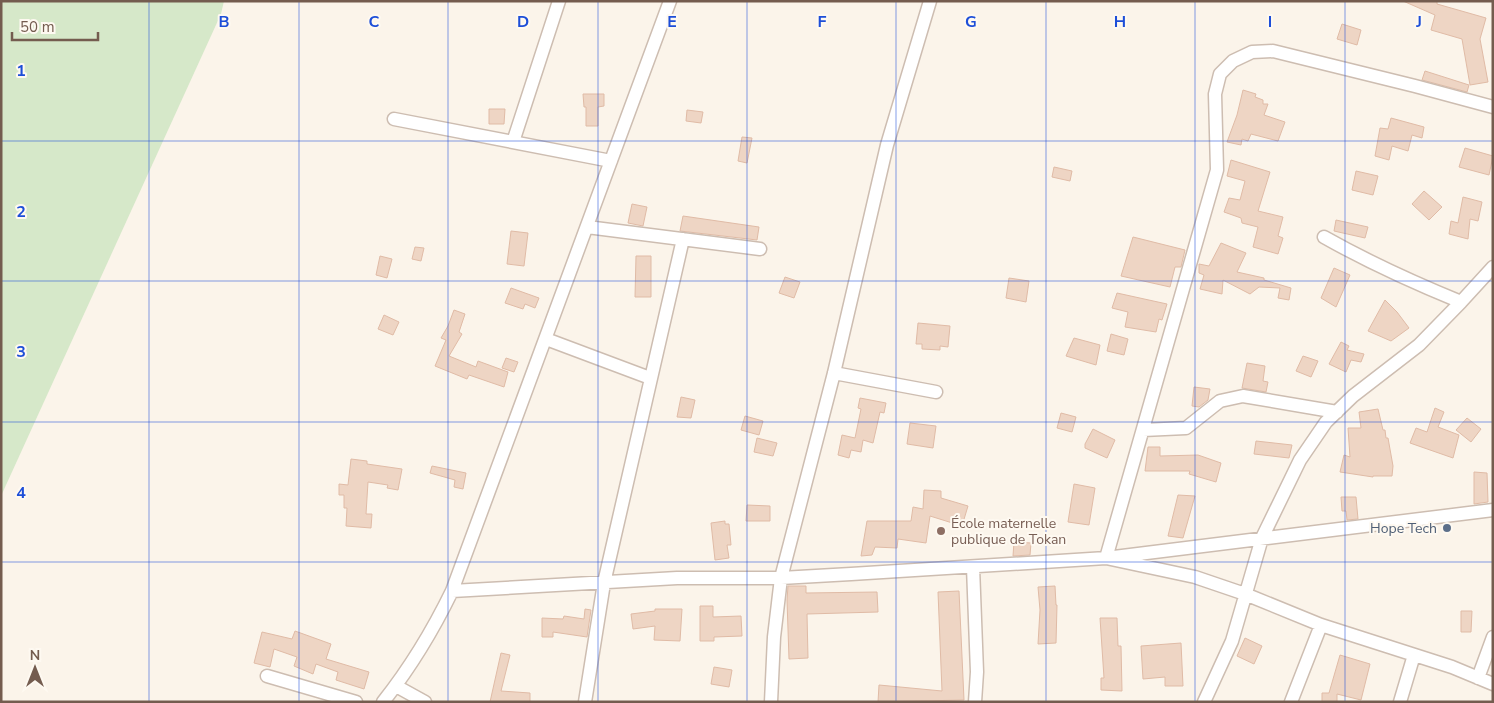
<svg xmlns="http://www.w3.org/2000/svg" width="1494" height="703" font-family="'Nunito Sans',sans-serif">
  <rect width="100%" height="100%" fill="#fbf4ea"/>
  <path fill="#d6e8c9" d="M1,1H224L221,14L1,496Z"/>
  <path fill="#eed5c4" stroke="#e0bba6" d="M1403,1H1437V4L1486,18L1480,39L1488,82L1470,85L1462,39L1431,30L1435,15Z
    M1342,24L1361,30L1357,45L1337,39Z
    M1425,71L1469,85L1467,92L1422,80Z
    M1243,90L1256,94L1255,97L1263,100V104H1268L1264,115L1285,122L1278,141L1251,134L1248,141L1242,139L1241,145L1227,142L1237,115Z
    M583,94H604V106L598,107V126H586V107H584Z
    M489,109H505L504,124H489Z
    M687,110L703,112L701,123L686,121Z
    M1391,118L1424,127L1422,138L1412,135L1408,151L1392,146L1389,160L1375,156L1380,128L1388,129Z
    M742,137L752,138L747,163L738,161Z
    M1465,148L1493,156L1489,175L1459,167Z
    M1231,160L1270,172L1258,211L1283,217L1278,236L1283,238L1278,254L1253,247L1258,227L1242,223L1241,218L1224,212L1229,198L1240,200L1245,181L1227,176Z
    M1054,167L1072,171L1070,181L1052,177Z
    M1356,171L1378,176L1373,195L1352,190Z
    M1424,191L1442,207L1429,220L1412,204Z
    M1463,197L1482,202L1478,221L1470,219L1468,239L1449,234L1451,221L1458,223Z
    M632,204L647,207L643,226L628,223Z
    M683,216L759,227L757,240L680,231Z
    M1336,220L1368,227L1365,238L1334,231Z
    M511,231L528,233L524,266L507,264Z
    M1133,237L1185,250L1181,267H1175L1170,287L1121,276Z
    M1221,243L1246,253L1237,272L1264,278V280L1291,288L1289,300L1278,298L1280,288L1259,287L1250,294L1223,280L1222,294L1200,289L1204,275L1199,273V264L1209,266Z
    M415,247L424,248L421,261L412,259Z
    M380,256L392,259L387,278L376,275Z
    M636,256H651V297H635Z
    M1334,268L1350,275L1336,307L1321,298Z
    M785,277L800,282L794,298L779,293Z
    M1009,278L1029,281L1026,302L1006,298Z
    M511,288L539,298L535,308L525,304L523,309L505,303Z
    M1117,293L1167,304L1162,320L1159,319L1156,332L1125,327L1128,312L1112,308Z
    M1385,300L1397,312L1409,328L1391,341L1368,331Z
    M454,310L465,314L459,332L462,334L449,356L476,367L478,361L508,372L504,387L469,375L467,379L435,366L446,340L441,338L448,326Z
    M384,315L399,322L393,335L378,329Z
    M918,323L950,326L948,347L940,346V350L922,349V344H916Z
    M1111,334L1128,339L1124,355L1107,351Z
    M1074,338L1100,345L1096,365L1066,356Z
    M1341,342L1349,346L1347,350L1364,354L1361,362L1351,360L1346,372L1329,364Z
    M1303,356L1318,361L1311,377L1296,371Z
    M506,358L518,362L514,372L502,368Z
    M1247,363L1265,366L1263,381L1268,382L1266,392L1242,388Z
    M1194,387L1210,389L1208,400L1199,407L1192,406Z
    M681,397L695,400L691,418L677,417Z
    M860,398L886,403L884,413L880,412L873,443L863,440L861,452L851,450L849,458L838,455L842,435L855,438L861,409L858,408Z
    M1435,408L1444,412L1438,427L1459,435L1453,458L1410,443L1416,428L1427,432Z
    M1378,409L1383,430H1385L1386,438H1388L1393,466L1392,476H1373V477L1340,472L1344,455L1350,457L1348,428H1361L1359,412Z
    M1061,413L1076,417L1072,432L1057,428Z
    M745,416L763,421L759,435L741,430Z
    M1467,418L1481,429L1471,442L1456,430Z
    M910,423L936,426L933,448L907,444Z
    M1093,429L1115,440L1107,458L1085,448V444Z
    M757,438L777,443L773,456L754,452Z
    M1256,441L1292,445L1289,458L1254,454Z
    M1148,447H1160V456L1198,455L1221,463L1216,482L1189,474L1190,471H1145Z
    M351,459L367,461V464L402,469L398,490L387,488L388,485L368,482L366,514H372L371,528L346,526L347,508H344V495H339V484L348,485Z
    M432,466L466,473L463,489L454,487L455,480L430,473Z
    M1474,472L1487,473L1488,502L1474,504Z
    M1074,484L1095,488L1089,525L1068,522Z
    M924,490L941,491V498L968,506L962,526L930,516L926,543L898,539L897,548L875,547L872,555L861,556L867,521H911L913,507L923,509Z
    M1178,495L1195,496L1183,538L1168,536Z
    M1341,497H1356L1358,519L1347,520L1346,511H1342Z
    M747,505L770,506V521H746Z
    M725,521V524H729L731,545H727L729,558L715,560L711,523Z
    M1014,542L1031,543L1030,555L1013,556Z
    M788,586H806V593L877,592L878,612L807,614L808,658L789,659L787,600Z
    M1055,586L1056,605H1057L1056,643L1038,644L1040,610L1038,587Z
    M959,591L964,700L878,702L879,685L942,691L938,592Z
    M700,606H713V617L741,616L742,636L714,637V641H700Z
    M585,609L591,610L587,637L553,632V637H542V618L563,619L564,616L584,619Z
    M655,609H682L680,641L654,640L655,626L633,629L631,614L655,611Z
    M1461,611H1472L1471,632H1461Z
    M1100,618H1117L1118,646H1121L1122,691L1101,690V678H1104Z
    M295,631L331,644L326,659L369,672L364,689L336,680L338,672L316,664L313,674L294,666L297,657L274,649L270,667L254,663L262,632L292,639Z
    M1245,638L1262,646L1254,664L1237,656Z
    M1181,643L1183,686H1165V677L1143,679L1141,646Z
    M501,653L510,655L501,691L530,693V702H490Z
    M1340,655L1370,664L1361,700L1337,694V702H1322V693H1329Z
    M714,667L732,670L729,687L711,684Z"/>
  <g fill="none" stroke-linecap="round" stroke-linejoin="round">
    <defs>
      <path id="minor" d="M1493,107L1415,86L1273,51L1252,52L1233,61L1220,74L1215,94L1217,170L1106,558L1195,577L1245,594L1321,625L1452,667L1493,684
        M394,119L611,161
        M513,142L559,1
        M587,227L760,249
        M1324,237C1370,263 1412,282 1461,302
        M546,339L650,378
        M834,373L936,392
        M1143,430L1186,428L1220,401L1243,396L1337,412
        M973,567L977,672L975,702
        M452,591L677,578H781L851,574L1106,558L1493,510
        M267,676L356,702
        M1478,678L1493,637
        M396,686L425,702
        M383,702C410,668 433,630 452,591L670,1
        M585,702L604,583L683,239
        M771,702L774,637L781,578L834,373L887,145L930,1
        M1204,702L1232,641L1262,538L1300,460L1326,422L1353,396L1419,345L1461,302L1493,267
        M1291,702L1321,625
        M1400,702L1414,655"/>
    </defs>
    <use href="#minor" stroke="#cdbdb1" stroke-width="15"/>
    <use href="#minor" stroke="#fff" stroke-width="12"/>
  </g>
  <path fill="none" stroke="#1d4ed8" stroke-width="1" stroke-opacity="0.55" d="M149,1V702M299,1V702M448,1V702M598,1V702M747,1V702M896,1V702M1046,1V702M1195,1V702M1345,1V702M1,141H1493M1,281H1493M1,422H1493M1,562H1493"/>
  <circle fill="#5c6f8a" stroke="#fef9f1" stroke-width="2" cx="1447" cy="528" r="5"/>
  <circle fill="#8d6e63" stroke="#fef9f1" stroke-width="2" cx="941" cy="531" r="5"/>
  <g text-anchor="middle" stroke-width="4" stroke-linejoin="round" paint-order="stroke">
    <g font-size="14" fill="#785e54" stroke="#fef9f1" text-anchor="start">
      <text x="951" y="528">École maternelle<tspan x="951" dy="16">publique de Tokan</tspan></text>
    </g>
    <g font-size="14" fill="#4e5e75" stroke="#fef9f1" text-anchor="end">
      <text x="1437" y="533">Hope Tech</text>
    </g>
  </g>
  <g font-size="16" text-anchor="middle" font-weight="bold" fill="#1d4ed8" stroke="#fef9f1" stroke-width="4" stroke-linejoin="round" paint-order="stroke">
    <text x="224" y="27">B</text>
    <text x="374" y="27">C</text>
    <text x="523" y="27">D</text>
    <text x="672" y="27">E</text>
    <text x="822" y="27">F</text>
    <text x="971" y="27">G</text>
    <text x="1120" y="27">H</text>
    <text x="1270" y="27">I</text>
    <text x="1419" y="27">J</text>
    <text x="21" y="76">1</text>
    <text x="21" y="217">2</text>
    <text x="21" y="357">3</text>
    <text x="21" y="498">4</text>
  </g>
  <rect width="1494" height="703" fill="none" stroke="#745c4f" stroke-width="5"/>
  <g transform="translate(35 668)" stroke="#fef9f1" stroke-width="4" paint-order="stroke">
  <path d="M0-4L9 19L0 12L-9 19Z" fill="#745c4f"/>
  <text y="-8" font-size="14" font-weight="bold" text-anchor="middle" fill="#745c4f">N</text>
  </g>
  <path d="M12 32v8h86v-8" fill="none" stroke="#745c4f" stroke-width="2.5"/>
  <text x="20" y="32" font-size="15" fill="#745c4f" stroke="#fef9f1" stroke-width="4" paint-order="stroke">50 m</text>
</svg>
